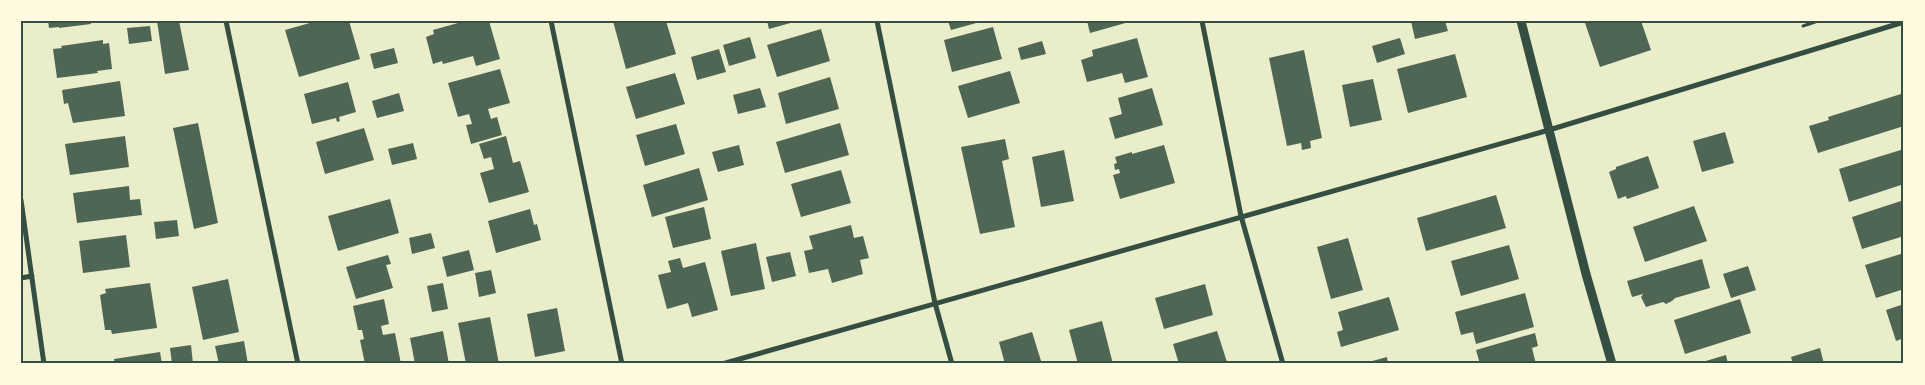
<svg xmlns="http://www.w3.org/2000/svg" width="1925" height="385" font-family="Lato,sans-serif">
  <rect width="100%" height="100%" fill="#e9edc9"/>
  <path fill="#4f6655" d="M48,21H90L91,24L59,28V27L49,28Z
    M157,21H179L189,70L165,74Z
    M317,21H349L360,59L299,77L285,30Z
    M465,21H489L500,59L476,66L473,56L443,64L442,61L433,64L426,37L434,34L433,30Z
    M613,21H666L676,54L626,69Z
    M767,21H794V22L769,29Z
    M948,21H980V22L951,30Z
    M1087,21H1129V22L1090,33Z
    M1411,21H1445L1448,31L1415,39Z
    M1589,21H1641L1651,50L1600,67L1585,23Z
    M150,26L152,41L129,44L127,28Z
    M993,27L1002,59L952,72L944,40Z
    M821,29L830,61L777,77L767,45Z
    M750,37L756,58L729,66L723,45Z
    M1137,38L1148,77L1125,83L1122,73L1087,82L1081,60L1093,56L1092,50Z
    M1400,38L1405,54L1377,63L1372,46Z
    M103,40V44L109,43L112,69L97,71L98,73L57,78L53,49L62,48L61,46Z
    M1042,41L1046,54L1021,60L1018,48Z
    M394,48L398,63L374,69L370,54Z
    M719,49L726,72L697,80L691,57Z
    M1304,50L1322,138L1310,141L1311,148L1302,150L1301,143L1287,146L1269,58Z
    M1455,54L1467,97L1408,113L1397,69Z
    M500,69L510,103L488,109L491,119L497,117L502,135L471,144L466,125L472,124L469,114L458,117L448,83Z
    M1010,71L1020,103L968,118L958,86Z
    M675,73L685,104L636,119L626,87Z
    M830,77L839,109L786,124L778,93Z
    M1373,79L1382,120L1350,127L1342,85Z
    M120,81L125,116L73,123L68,103L64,104L62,90Z
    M348,82L356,112L339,117L340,121L337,122L336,118L312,124L304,94Z
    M760,88L766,107L738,114L733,95Z
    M1152,88L1163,125L1115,139L1109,118L1122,114L1118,98Z
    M399,93L404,111L377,118L372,101Z
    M1901,94L1904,102V126L1818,153L1809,126L1829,120L1828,117Z
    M198,123L218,223L194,229L173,128Z
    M840,123L849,155L785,173L776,142Z
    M676,124L685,154L645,166L636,135Z
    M364,128L374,160L325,174L316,142Z
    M1725,132L1734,163L1702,172L1693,141Z
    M125,136L129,167L70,175L65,144Z
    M506,136L513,163L520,161L529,192L489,203L480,173L494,169L491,157L484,159L479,144Z
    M1005,139L1009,159L1002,161L1015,227L980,234L961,147Z
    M413,143L417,159L392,165L388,149Z
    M739,145L744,165L718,172L712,152Z
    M1164,145L1175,183L1120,199L1113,175L1120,173L1119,169L1115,170L1114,164L1117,163L1115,157L1132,152V154Z
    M1904,149V184L1849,202L1839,169Z
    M1064,150L1074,201L1041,207L1032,157Z
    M1648,156L1659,188L1627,199L1626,196L1618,199L1609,172L1616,169V167Z
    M699,168L708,200L652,217L643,185Z
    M841,170L851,203L801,217L791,184Z
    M129,186L130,200L140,199L142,215L77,223L73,193Z
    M1496,195L1506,228L1426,251L1417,218Z
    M390,199L399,233L338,251L328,216Z
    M1904,200V236L1862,249L1852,217Z
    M1694,206L1707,241L1645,262L1633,227Z
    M704,207L711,239L673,248L665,217Z
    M530,209L534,225L537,224L541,240L496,253L488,221Z
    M177,220L179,236L156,239L154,222Z
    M851,225L854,238L863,236L869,258L860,260L863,274L832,283L828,269L809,273L804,251L813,249L809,236Z
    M431,233L435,248L412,254L409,238Z
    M126,235L130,267L83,273L79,241Z
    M1348,238L1363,290L1331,299L1317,247Z
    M756,243L765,289L731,296L721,251Z
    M1509,245L1519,279L1461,296L1451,261Z
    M469,250L474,270L447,277L442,257Z
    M790,252L796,276L772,282L766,257Z
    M1904,253V289L1876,298L1865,265Z
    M388,255L391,264L386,265L393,288L356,299L346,267Z
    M680,258L683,268L705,262L718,310L692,317L688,303L667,309L658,275L671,272L668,261Z
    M1702,259L1710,288L1675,298L1672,301L1666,304L1663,302L1646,307L1641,297L1643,294L1632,297L1627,281Z
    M1748,266L1756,290L1731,298L1723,274Z
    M491,270L496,293L479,297L475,273Z
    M228,279L239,332L203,340L192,287Z
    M150,283L157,328L112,334L111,330H105L100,295L106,293L105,289Z
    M443,283L448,309L432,312L427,286Z
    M1205,284L1213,315L1164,329L1155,298Z
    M1525,293L1534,327L1476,344L1473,332L1461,335L1455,312Z
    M1389,297L1399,330L1341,347L1337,332L1343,330L1338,312Z
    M384,299L389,324L381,326L383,335L395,333L401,364H365L360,340L364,339L362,330H358L353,306Z
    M1740,299L1751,333L1685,354L1674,320Z
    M1904,304V338L1896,341L1886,310Z
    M557,308L565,351L535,357L527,314Z
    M490,317L499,364H466L458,323Z
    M1102,321L1113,364H1078L1069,330Z
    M443,331L449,364H415L410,338Z
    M1217,331L1227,362L1179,364L1173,344Z
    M1032,332L1042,364H1005L999,342Z
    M1535,333L1538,346L1532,348L1536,364H1480L1476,350Z
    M244,341L248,364H219L215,346Z
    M191,345L193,364H172L170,348Z
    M1820,348L1824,364H1793L1791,357Z
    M160,352L162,364H115L114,359Z
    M1726,355L1728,364H1699V363Z
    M1387,357L1388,364H1365V363Z"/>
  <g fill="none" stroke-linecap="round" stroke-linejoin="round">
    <path stroke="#344e41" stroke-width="3" d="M1803,26L1818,21"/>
    <path stroke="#344e41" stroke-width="5" d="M226,21L298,364
      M551,21L622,364
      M877,21L935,303L952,364
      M1202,21L1241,216L1283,364
      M21,200L44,364
      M21,278L32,276
      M722,364L1549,130L1904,22"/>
    <path stroke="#344e41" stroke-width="9" d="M1521,21L1586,274L1612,364"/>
  </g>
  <rect width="1925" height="385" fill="none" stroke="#fefae0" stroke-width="45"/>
  <rect x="22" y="22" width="1880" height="340" fill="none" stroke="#344e41" stroke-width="2"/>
</svg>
